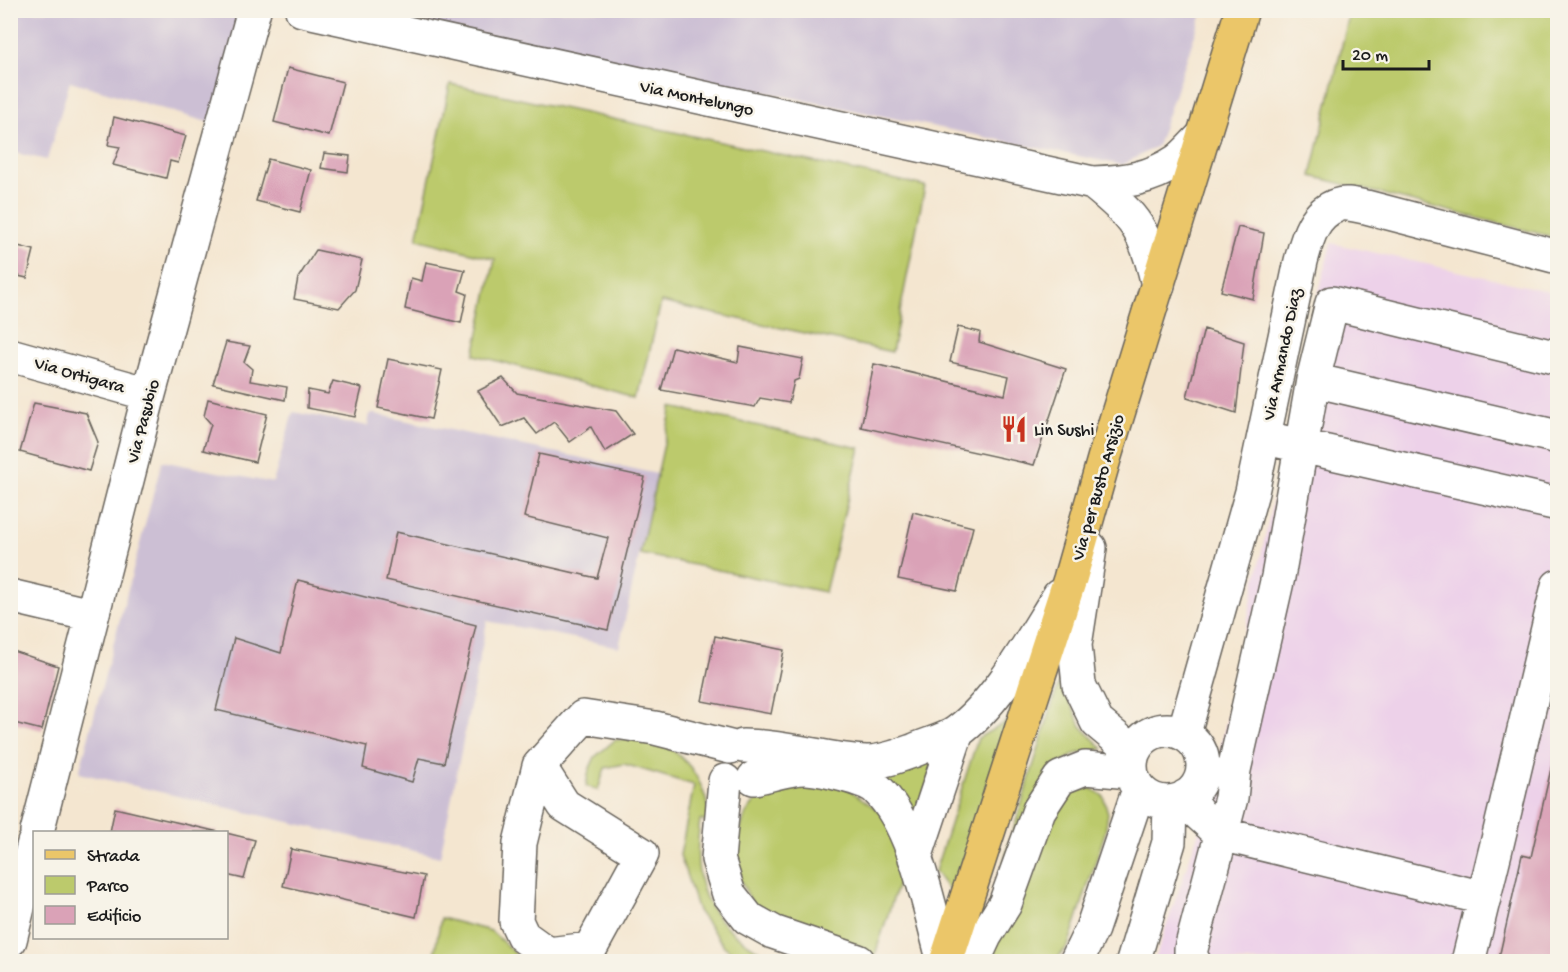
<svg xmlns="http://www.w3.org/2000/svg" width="1568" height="972" font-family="'Gochi Hand',sans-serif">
  <rect width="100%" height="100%" fill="#f7f3e8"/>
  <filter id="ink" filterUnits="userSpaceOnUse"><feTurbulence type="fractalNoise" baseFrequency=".0167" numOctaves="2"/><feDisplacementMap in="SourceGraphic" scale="12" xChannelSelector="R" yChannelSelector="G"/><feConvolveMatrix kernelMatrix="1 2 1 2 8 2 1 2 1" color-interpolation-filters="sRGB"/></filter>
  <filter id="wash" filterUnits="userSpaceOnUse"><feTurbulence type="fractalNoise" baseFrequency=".008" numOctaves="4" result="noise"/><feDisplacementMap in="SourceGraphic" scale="24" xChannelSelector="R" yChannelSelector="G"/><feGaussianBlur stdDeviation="1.35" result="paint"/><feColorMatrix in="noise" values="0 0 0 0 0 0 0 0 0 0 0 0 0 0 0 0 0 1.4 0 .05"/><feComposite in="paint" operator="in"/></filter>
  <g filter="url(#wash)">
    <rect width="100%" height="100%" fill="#f4e6d0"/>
    <path fill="#edd1e9" d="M1331,243L1557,293V961L1154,962L1210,799L1301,365Z"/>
    <path fill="#ccbfd4" d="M11,11H247L217,125L70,81L47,160L11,152Z
      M368,11H1203L1157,146L1122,165Z
      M293,412L368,426L370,413L657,474L619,647L487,621L440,857L79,773L162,461L273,483Z"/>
    <path fill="#bcca6c" stroke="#6c7344" stroke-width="1.5" d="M1350,11H1557V238L1311,176Z
      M450,84L925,186L892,352L661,302L639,398L474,355L495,259L417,239Z
      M672,407L860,448L825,592L640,554Z
      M1060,679L1081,726L1103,749L1075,754L1055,767L1003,864Z
      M1007,721L953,896L935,871L978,738Z
      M642,738C649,740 658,741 664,745C693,760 707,790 710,822L700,820C690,896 711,926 777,961H743L724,946L698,911L680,855L694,785L624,764L605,768L598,790L586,786L589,770L595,757L615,740Z
      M938,750L912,829L869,771Z
      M837,781L886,816L900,851L899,880L873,961L812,937L752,903L737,873L734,847L746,813L761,795L782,782Z
      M1091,788L1103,796L1108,813L1105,833L1068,946L1055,961L988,962L1049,822L1064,798L1076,790Z
      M441,918L491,931L519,957L518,961H433Z"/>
    <g id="blocks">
      <path fill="#daa2b7" d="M288,68L343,82L329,136L274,122Z
        M114,117L186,136L178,163L170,161L166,178L113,165L120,147L108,145Z
        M324,153L350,156L348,172L321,168Z
        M268,159L311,170L300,212L256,201Z
        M1238,227L1264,233L1253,299L1221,291Z
        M10,244L34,250L27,278L14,275L11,285Z
        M316,250L362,260L355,290L339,308L294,299L298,278Z
        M426,262L465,270L459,291L467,294L461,323L405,309L411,278L422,281Z
        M958,327L980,332L979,342L1066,369L1034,465L861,427L874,364L1005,395L1009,376L950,362Z
        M1204,329L1244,342L1236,413L1187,397Z
        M226,342L250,346L244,362L252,369L250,381L287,387L285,400L213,384Z
        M673,347L738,362L740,347L803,359L799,379L794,381L789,403L760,398L755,407L661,390Z
        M388,359L442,370L431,419L378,408Z
        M503,378L517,393L616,411L633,434L605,452L591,427L570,442L554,422L537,434L524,418L502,427L478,391Z
        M333,381L362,388L355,417L307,408L308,390L328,394Z
        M208,399L267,414L255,462L203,450L211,424L204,416Z
        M34,403L86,413L98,442L89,471L20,452Z
        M539,454L645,477L608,630L386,580L396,532L597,578L608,538L524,517Z
        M913,512L973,527L957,591L898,579Z
        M298,580L476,625L444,763L419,758L412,782L363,768L367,746L216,710L234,638L281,653Z
        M715,636L784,650L771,714L702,701Z
        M10,650L58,666L42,730L10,722Z
        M1558,738V962H1498L1522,855L1531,857Z
        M115,808L219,832H110Z
        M226,833L255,840L244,879L226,875Z
        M291,849L424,876L416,917L283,886Z"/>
    </g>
  </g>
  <g filter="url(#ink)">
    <use href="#blocks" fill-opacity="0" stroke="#68635b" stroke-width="1.5"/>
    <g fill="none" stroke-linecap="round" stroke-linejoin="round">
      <defs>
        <path id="minor" d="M302,10L1093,183C1124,182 1150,179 1177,161C1187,154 1195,143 1204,135
          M1093,183C1136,217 1146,231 1158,285
          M10,355L149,394
          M1313,380L1332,303L1558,358
          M1279,441L1558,504
          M1090,548L1075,645L1079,685L1097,722L1133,752
          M10,596L91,615
          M1131 766a36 36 0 1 1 72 0a36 36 0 1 1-72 0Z
          M1184,733L1252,492L1301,261C1307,239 1313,213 1338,205C1346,202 1358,206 1366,207L1558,257
          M743,746C785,746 825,760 866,762C881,763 901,755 915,750C928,744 946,740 957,732C997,704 1033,637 1059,596
          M539,766L564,805L642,854L590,949L548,954L523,936L516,921L520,843L539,766L583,717L655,728L730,747
          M754,778C769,775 793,767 807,768C822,769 867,779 877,789C916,828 929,909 944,962
          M725,781L718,859L729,894L748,918L773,932L858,961
          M1186,796L1199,814L1221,834L1484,898
          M37,832L149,394L254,10
          M915,858L957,732
          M10,940L34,843
          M973,962L985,936L1005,904L1039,810L1060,778L1085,768L1131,772
          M1076,962L1092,929L1139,789
          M1133,962L1169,842L1170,802
          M1194,962L1191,957V949L1231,798L1234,770L1278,577L1313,380L1558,437
          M1468,962L1497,844L1558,586"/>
        <path id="major" d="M946,962L1070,579L1104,459L1242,10"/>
      </defs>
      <use href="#minor" stroke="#68635b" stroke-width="36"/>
      <use href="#major" stroke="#68635b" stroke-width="36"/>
      <use href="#minor" stroke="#fff" stroke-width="33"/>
      <use href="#major" stroke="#ebc669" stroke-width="33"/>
    </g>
  </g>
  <defs>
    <symbol id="restaurant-bare" viewBox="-9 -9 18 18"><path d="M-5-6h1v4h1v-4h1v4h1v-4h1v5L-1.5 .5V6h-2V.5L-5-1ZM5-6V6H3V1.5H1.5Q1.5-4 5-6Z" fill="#c8321e" stroke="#f7f3e8" stroke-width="2.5" paint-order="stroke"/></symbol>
  </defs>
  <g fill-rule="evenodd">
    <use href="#restaurant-bare" x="995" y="410" width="38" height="38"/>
  </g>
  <g text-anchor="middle" stroke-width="5" stroke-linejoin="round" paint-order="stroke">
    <g font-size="18" fill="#1c1c1c" stroke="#f7f3e8">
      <text transform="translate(697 97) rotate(12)" y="6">Via Montelungo</text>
      <text transform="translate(1281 354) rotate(-78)" y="6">Via Armando Diaz</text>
      <text transform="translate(80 374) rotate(16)" y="6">Via Ortigara</text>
      <text transform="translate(142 421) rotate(-75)" y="6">Via Pasubio</text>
      <text transform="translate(1097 487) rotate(-74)" y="6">Via per Busto Arsizio</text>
    </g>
    <g font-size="18" fill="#1c1c1c" stroke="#f7f3e8" text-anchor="start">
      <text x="1034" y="435">Lin Sushi</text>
    </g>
  </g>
  <rect width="1568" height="972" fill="none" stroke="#f7f3e8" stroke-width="36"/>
  <rect x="33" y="831" width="195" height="108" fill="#f7f3e8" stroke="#9f9d96" stroke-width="1.5"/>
  <rect x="45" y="850" width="30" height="9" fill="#ebc669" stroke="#9f9d96" stroke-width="1.5"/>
  <text x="87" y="861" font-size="18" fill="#1c1c1c">Strada</text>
  <rect x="45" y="876" width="30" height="18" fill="#bcca6c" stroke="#9f9d96" stroke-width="1.5"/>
  <text x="87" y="891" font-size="18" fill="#1c1c1c">Parco</text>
  <rect x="45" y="906" width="30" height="18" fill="#daa2b7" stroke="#9f9d96" stroke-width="1.5"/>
  <text x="87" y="921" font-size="18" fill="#1c1c1c">Edificio</text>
  <path d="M1343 60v9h86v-9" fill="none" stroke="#1c1c1c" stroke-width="3"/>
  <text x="1352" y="60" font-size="18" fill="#1c1c1c" stroke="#f7f3e8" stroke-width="4.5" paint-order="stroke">20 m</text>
</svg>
